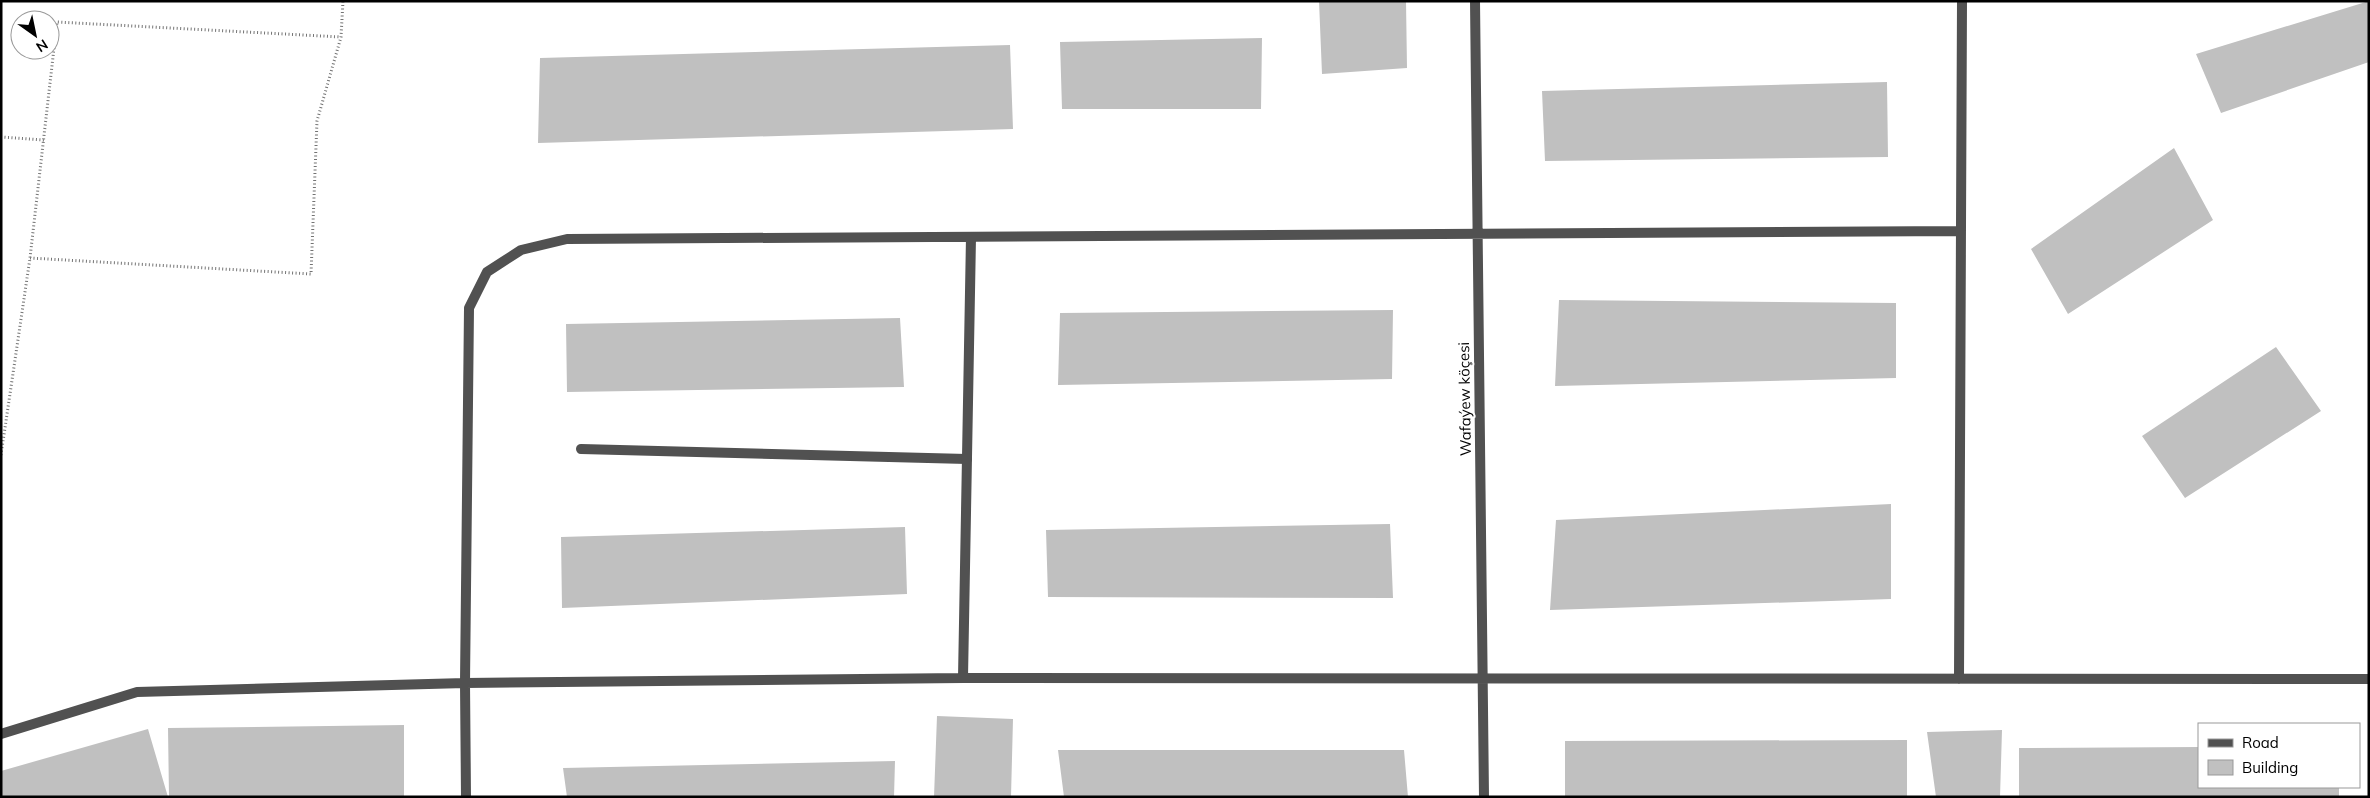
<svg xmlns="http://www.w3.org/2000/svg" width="2370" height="798" font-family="Mulish,sans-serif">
  <rect width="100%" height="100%" fill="#fff"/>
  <path fill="#c0c0c0" d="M1319,1H1406L1407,68L1322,74Z
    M2369,1V62L2221,113L2196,54Z
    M1262,38L1261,109H1062L1060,42Z
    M1010,45L1013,129L538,143L540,58Z
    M1887,82L1888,157L1545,161L1542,91Z
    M2174,148L2213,220L2068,314L2031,249Z
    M1559,300L1896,303V378L1555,386Z
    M1393,310L1392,379L1058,385L1060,313Z
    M900,318L904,387L567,392L566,324Z
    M2276,347L2321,411L2185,498L2142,436Z
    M1891,504V599L1550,610L1556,520Z
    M1390,524L1393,598L1048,597L1046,530Z
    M905,527L907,594L562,608L561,537Z
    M937,716L1013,719L1011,797H934Z
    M404,725V797H169L168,728Z
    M148,729L168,797H1V771Z
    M2002,730L2000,797H1936L1927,732Z
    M1907,740V797H1565V741Z
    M2199,747V787H2339V797H2019V748Z
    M1058,750H1404L1408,797H1064Z
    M895,761L894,797H567L563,768Z"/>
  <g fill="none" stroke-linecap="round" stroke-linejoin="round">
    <path stroke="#737373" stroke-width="3" stroke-dasharray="1 2.5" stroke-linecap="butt" d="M1,137L44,140
      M30,258L311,274L317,121L341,37L343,1
      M1,455L30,258L57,22L341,37"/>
    <path stroke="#515151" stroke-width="10" d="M581,449L967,459"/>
    <path stroke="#515151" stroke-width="10" d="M1475,1L1484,797
      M963,678L971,237
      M1959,679L1962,1
      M1,734L137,692L465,683L963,678L2369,679
      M466,797L465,683L469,308L487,272L521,250L567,239L1961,231"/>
  </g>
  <g text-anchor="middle" stroke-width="4" stroke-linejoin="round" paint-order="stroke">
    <g font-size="15" fill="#000" stroke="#fff">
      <text transform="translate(1465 399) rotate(-91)" y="5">Wafaýew köçesi</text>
    </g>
  </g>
  <rect width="2370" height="798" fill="none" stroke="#000000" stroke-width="5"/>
  <rect x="2198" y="723" width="162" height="65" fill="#ffffff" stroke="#999999"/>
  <rect x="2208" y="739" width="25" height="8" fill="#515151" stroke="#999999"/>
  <text x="2242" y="748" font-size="15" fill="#000000">Road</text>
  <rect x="2208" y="760" width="25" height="15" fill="#c0c0c0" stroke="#999999"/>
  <text x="2242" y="773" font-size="15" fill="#000000">Building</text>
  <g transform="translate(35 35) rotate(147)"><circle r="24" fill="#ffffff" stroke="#999999"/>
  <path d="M0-4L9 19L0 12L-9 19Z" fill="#000000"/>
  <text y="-8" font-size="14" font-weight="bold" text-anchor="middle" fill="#000000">N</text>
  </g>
</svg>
